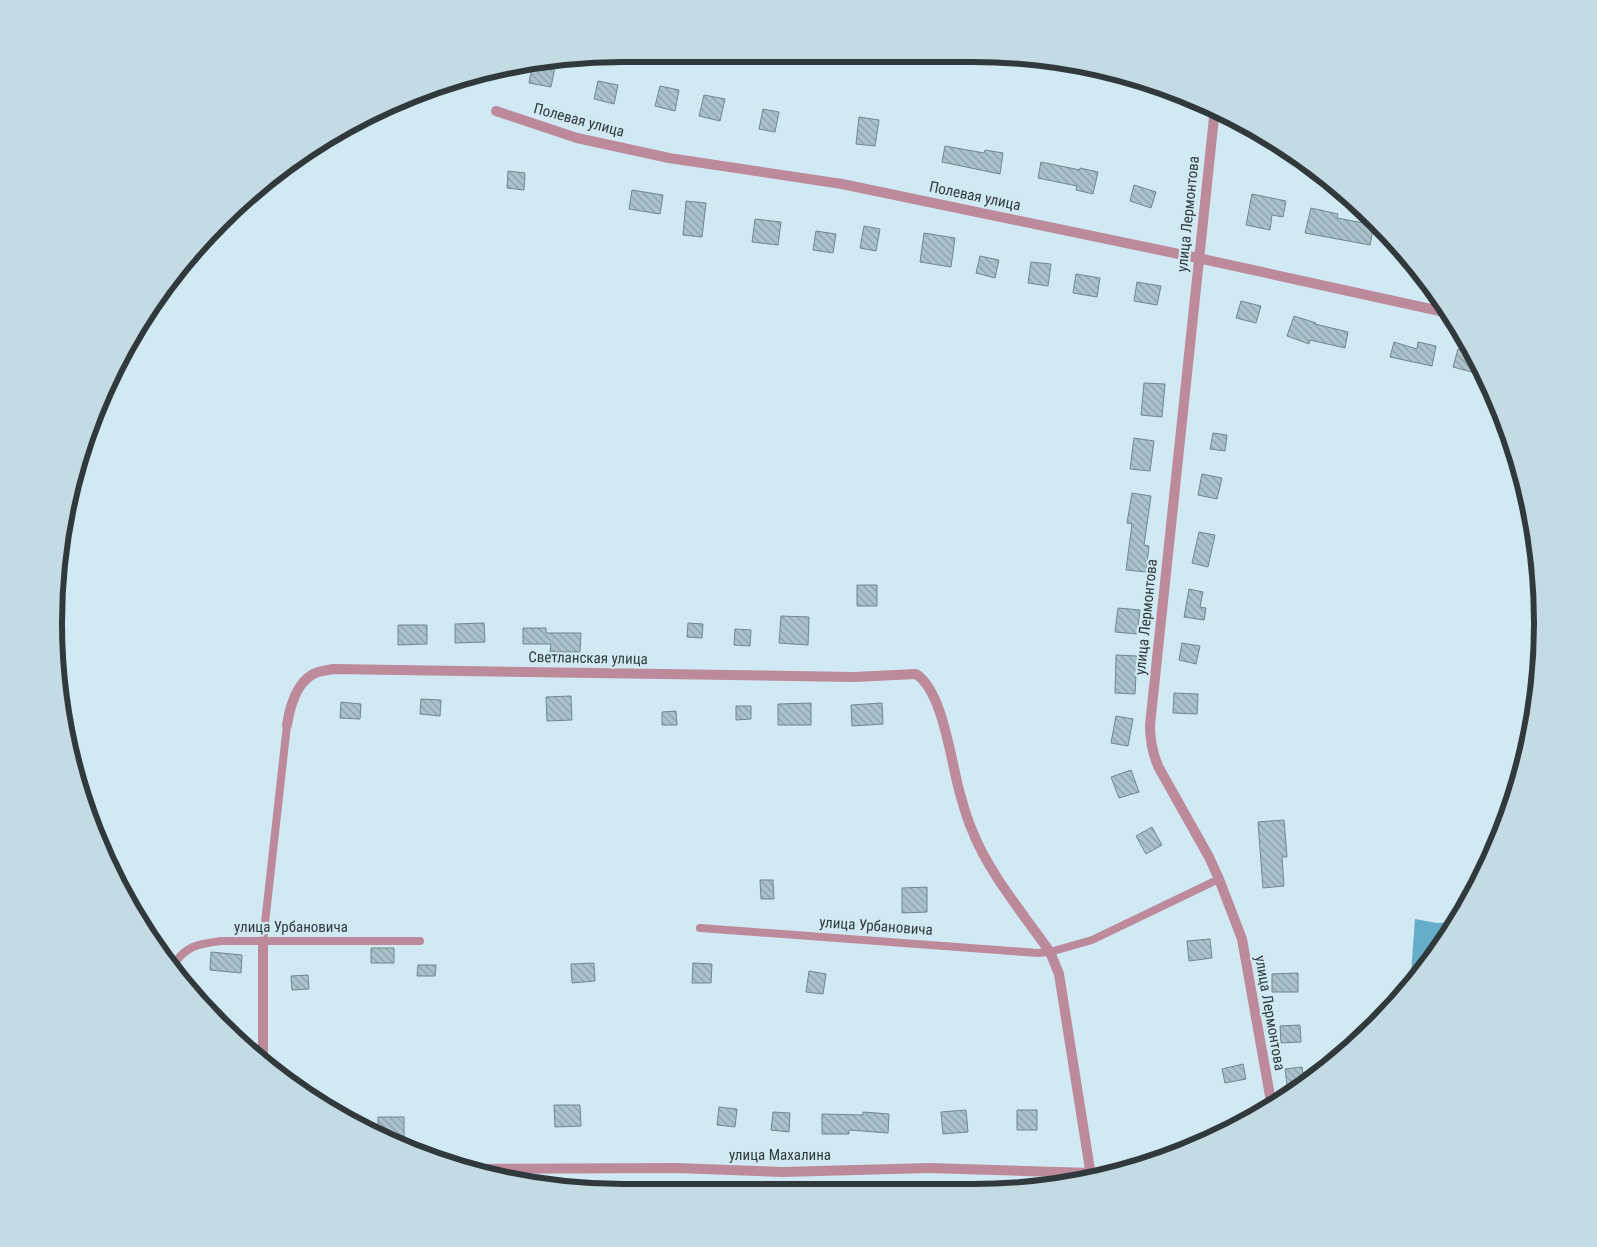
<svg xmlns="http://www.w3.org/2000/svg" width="1597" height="1247" font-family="'Roboto Condensed',sans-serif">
  <defs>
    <pattern id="building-back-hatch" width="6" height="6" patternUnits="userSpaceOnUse" patternTransform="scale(1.25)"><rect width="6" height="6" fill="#abc2cb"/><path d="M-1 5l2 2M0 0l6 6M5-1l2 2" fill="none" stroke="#8c9fa6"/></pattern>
  </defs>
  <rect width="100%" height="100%" fill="#d1e9f3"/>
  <path fill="#65adc8" d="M1415,919L1437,923L1456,922L1426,970L1410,987Z"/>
  <path fill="url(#building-back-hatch)" stroke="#71868f" d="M542,65L555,67L551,87L529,83L532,66Z
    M598,81L618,85L614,104L594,99Z
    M660,86L679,90L675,111L655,106Z
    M704,95L725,99L720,121L699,116Z
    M763,109L779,112L775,132L759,129Z
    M859,117L879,120L875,146L856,144Z
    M945,146L984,153L985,150L1003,153L1000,174L942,162Z
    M1041,162L1080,170V168L1098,172L1093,194L1076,190L1077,186L1038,178Z
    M508,171L525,173L524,190L507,188Z
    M1134,185L1156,192L1151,208L1130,201Z
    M632,190L663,195L660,214L629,209Z
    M1252,194L1286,201L1283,217L1272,215L1270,230L1246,225Z
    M686,201L706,203L702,237L683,235Z
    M1311,208L1338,214L1337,218L1374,225L1370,245L1305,233Z
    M755,219L781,222L778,245L752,242Z
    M864,226L880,229L876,251L860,248Z
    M816,231L836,234L833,253L813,250Z
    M924,233L955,238L951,267L920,262Z
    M980,256L999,260L995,278L976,273Z
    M1031,262L1051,264L1048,286L1028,283Z
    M1076,274L1100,278L1097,297L1073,293Z
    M1137,282L1161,286L1157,305L1134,301Z
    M1241,301L1261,306L1256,323L1236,318Z
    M1294,316L1316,323L1315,324L1348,332L1345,348L1310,340L1309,344L1287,336Z
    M1394,342L1417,349L1418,342L1436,346L1432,366L1390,357Z
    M1458,349L1474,353L1483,375L1453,367Z
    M1144,383L1165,384L1162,417L1141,415Z
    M1213,433L1227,435L1225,451L1210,449Z
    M1134,438L1154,441L1150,471L1130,469Z
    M1202,474L1222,478L1217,499L1198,495Z
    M1132,493L1151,496L1144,545L1149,546L1146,572L1126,570L1132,524L1127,523Z
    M1199,532L1215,535L1208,567L1192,563Z
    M857,585H877V606H857Z
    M1189,589L1203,592L1200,607L1206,608L1204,620L1184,617Z
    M1118,608L1140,610L1137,634L1115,632Z
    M781,616L809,617L808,645L779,643Z
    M484,623L485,642L455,643V624Z
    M688,623L703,624L702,638L687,637Z
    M398,625H427V644L398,645Z
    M523,628H546V633H581L580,652H550L551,644H523Z
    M735,629L751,630L750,646L734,645Z
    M1182,643L1200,646L1196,664L1179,660Z
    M1116,655L1137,656L1135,694L1115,693Z
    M1174,693L1198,694L1197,714L1173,713Z
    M571,696L572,720L547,721L546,697Z
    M421,699L441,700L440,716L420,714Z
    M341,702L361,704L360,719L340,718Z
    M811,703V725H778V704Z
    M882,703L883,724L852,726L851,705Z
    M736,706H751V719L736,720Z
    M676,711L677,725H662V712Z
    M1116,716L1133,719L1128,746L1111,743Z
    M1131,770L1139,792L1119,798L1111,777Z
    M1284,820L1287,857H1282L1284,886L1263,888L1258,822Z
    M1152,827L1162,845L1146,854L1136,836Z
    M760,880H773L774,899H761Z
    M927,887V912L902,913V888Z
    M1210,939L1212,958L1189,961L1187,941Z
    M371,948H394V963H371Z
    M211,952L242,955L241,973L210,970Z
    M594,963L595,981L572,983L571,964Z
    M693,963L712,964L711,983H692Z
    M418,965H436L435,976H417Z
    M809,971L826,974L823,994L806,992Z
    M1298,973V992H1272V974Z
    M308,975L309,989L292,990L291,976Z
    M1300,1025L1301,1042L1281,1043L1280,1026Z
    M1243,1064L1246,1079L1225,1083L1222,1069Z
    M1302,1067L1304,1083L1287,1085L1285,1069Z
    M554,1105H580L581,1126L555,1127Z
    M719,1107L737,1109L735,1127L717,1125Z
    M966,1110L968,1132L943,1134L941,1112Z
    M1017,1110H1037V1130H1017Z
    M773,1112L790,1113L789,1132L771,1130Z
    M863,1112L889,1114L888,1133L849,1130V1134H822V1114L863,1115Z
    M378,1117H404V1139H385L378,1135Z"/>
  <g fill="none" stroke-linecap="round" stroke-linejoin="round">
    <path stroke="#bc8a9b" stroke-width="8" d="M700,928L1038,953L1050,952L1092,940L1219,879
      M263,941L287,725
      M172,967C185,946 197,944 221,941H420"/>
    <path stroke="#bc8a9b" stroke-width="10" d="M1215,108L1150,725C1150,741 1152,753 1159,768L1209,857L1219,879L1242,939L1272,1107
      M496,111L577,138L669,158L842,184L1198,258L1449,313
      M287,725C290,706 297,679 318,672C322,671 328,670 333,669L854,677L916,674C944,692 951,765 961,797C964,808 967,819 972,830C988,872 1024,915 1050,952L1059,974L1091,1176
      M263,941V1059
      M469,1169L676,1168L783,1172L929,1168L1090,1173"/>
  </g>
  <g text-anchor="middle" stroke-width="4.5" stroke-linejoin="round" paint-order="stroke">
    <g font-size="15" fill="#303a3d" stroke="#d1e9f3">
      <text transform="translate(579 120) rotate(15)" y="5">Полевая улица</text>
      <text transform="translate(975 196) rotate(12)" y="5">Полевая улица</text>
      <text transform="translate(1188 214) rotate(-84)" y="5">улица Лермонтова</text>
      <text transform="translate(1146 617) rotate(-84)" y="5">улица Лермонтова</text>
      <text transform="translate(588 658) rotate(1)" y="5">Светланская улица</text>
      <text transform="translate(876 926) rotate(4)" y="5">улица Урбановича</text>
      <text x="291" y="932">улица Урбановича</text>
      <text transform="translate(1270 1013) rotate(80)" y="5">улица Лермонтова</text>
      <text x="780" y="1160">улица Махалина</text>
    </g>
  </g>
  <path d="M0 0H1597V1247H0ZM623 62H973A561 561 0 0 1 1534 623V623A561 561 0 0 1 973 1184H623A561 561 0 0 1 62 623V623A561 561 0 0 1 623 62Z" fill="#c4dbe4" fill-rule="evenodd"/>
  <path fill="none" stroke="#303a3d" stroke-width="6" d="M623 62H973A561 561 0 0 1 1534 623V623A561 561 0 0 1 973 1184H623A561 561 0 0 1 62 623V623A561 561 0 0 1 623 62Z"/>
</svg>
